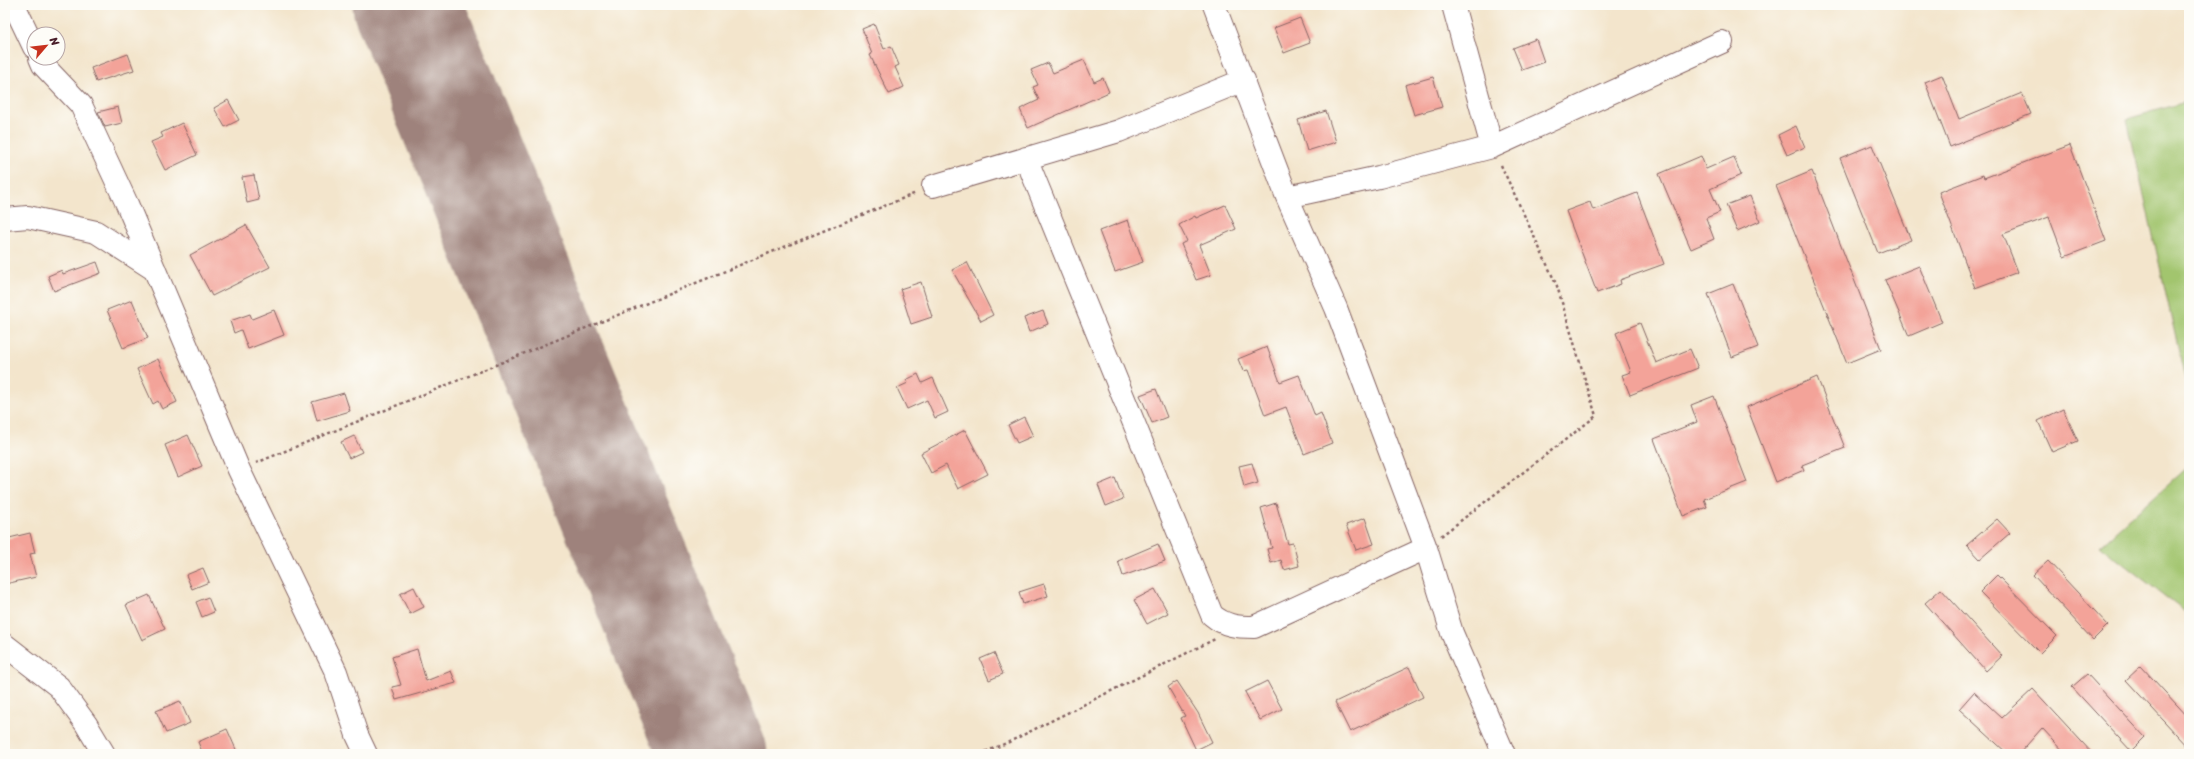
<svg xmlns="http://www.w3.org/2000/svg" width="2194" height="759" font-family="Sriracha,sans-serif">
  <rect width="100%" height="100%" fill="#fdfcf7"/>
  <filter id="ink" filterUnits="userSpaceOnUse"><feTurbulence type="fractalNoise" baseFrequency=".025" numOctaves="2"/><feDisplacementMap in="SourceGraphic" scale="8" xChannelSelector="R" yChannelSelector="G"/><feConvolveMatrix kernelMatrix="1 2 1 2 8 2 1 2 1" color-interpolation-filters="sRGB"/></filter>
  <filter id="wash" filterUnits="userSpaceOnUse"><feTurbulence type="fractalNoise" baseFrequency=".012" numOctaves="4" result="noise"/><feDisplacementMap in="SourceGraphic" scale="16" xChannelSelector="R" yChannelSelector="G"/><feGaussianBlur stdDeviation="0.9" result="paint"/><feColorMatrix in="noise" values="0 0 0 0 0 0 0 0 0 0 0 0 0 0 0 0 0 1.4 0 .05"/><feComposite in="paint" operator="in"/></filter>
  <g filter="url(#wash)">
    <rect width="100%" height="100%" fill="#f3e5cc"/>
    <path fill="#a2c56e" stroke="#76724c" d="M2189,101V397L2127,119Z
      M2189,465V615L2100,546Z"/>
    <g fill="none" stroke-linecap="round" stroke-linejoin="round">
      <path stroke="#9e827c" stroke-width="109" d="M407,5L713,754"/>
    </g>
    <g id="blocks">
      <path fill="#f3a399" d="M1300,18L1310,43L1284,53L1274,28Z
        M874,24L884,49L891,46L899,65L895,67L904,87L889,94L870,55L872,54L862,29Z
        M1536,39L1544,62L1522,70L1513,48Z
        M128,54L134,70L96,82L91,68Z
        M1084,60L1094,82L1103,78L1109,92L1028,128L1020,109L1039,100L1033,87L1038,85L1031,70L1048,63L1053,73Z
        M1942,75L1959,119L2022,93L2031,114L1950,147L1925,82Z
        M1433,77L1442,107L1414,115L1405,85Z
        M228,100L239,120L225,127L214,108Z
        M118,107L122,123L105,127L98,112Z
        M1326,111L1336,142L1307,151L1298,120Z
        M182,123L197,155L165,170L151,142L163,137L161,133Z
        M1796,126L1805,147L1787,155L1778,135Z
        M1872,145L1911,240L1878,253L1840,158Z
        M2070,145L2106,241L2064,257L2049,217L2003,234L2018,272L1975,288L1939,192L1983,175L1984,178Z
        M1701,156L1706,169L1734,157L1741,175L1710,189L1720,212L1706,218L1714,239L1691,249L1659,174Z
        M1812,171L1881,349L1847,363L1776,186Z
        M254,175L259,200L247,203L242,177Z
        M1637,193L1664,264L1620,280L1621,284L1597,293L1566,211L1590,202L1593,210Z
        M1750,196L1760,221L1737,231L1726,205Z
        M1225,205L1236,229L1199,245L1211,275L1196,280L1181,244L1187,241L1179,225L1195,216L1196,218Z
        M1128,220L1143,262L1115,272L1099,231Z
        M246,225L270,267L212,296L190,255Z
        M97,262L101,273L54,291L48,276L62,270L63,274Z
        M967,262L993,315L981,321L952,270Z
        M1919,266L1942,322L1909,336L1885,280Z
        M921,282L932,317L911,324L900,289Z
        M1733,284L1758,347L1732,357L1708,294Z
        M132,300L148,338L123,348L107,310Z
        M274,310L284,335L248,349L241,330L234,333L230,321L250,314L252,319Z
        M1043,311L1048,324L1029,332L1024,318Z
        M1640,323L1656,363L1690,349L1698,368L1630,395L1622,375L1631,372L1616,333Z
        M1267,347L1280,382L1299,375L1315,416L1321,413L1332,443L1304,454L1286,407L1265,415L1248,370L1243,371L1238,359Z
        M158,359L177,402L162,409L158,401L153,404L137,369Z
        M918,374L922,383L933,378L948,412L935,418L927,400L907,409L897,388L908,383L906,380Z
        M1817,377L1845,448L1802,465L1804,470L1776,482L1747,407Z
        M1156,389L1167,417L1152,423L1140,395Z
        M344,393L350,411L317,421L312,402Z
        M1714,396L1747,482L1704,499L1707,507L1683,516L1654,439L1697,422L1691,405Z
        M2063,409L2078,441L2052,452L2038,421Z
        M1024,417L1033,436L1017,443L1008,425Z
        M965,430L988,474L958,489L946,465L931,473L921,453Z
        M188,435L202,466L178,477L165,445Z
        M354,436L362,452L349,458L341,442Z
        M1252,463L1258,483L1244,487L1239,466Z
        M1115,478L1123,499L1106,506L1098,485Z
        M1276,503L1288,544L1293,543L1299,566L1284,570L1281,560L1271,563L1267,549L1272,548L1261,508Z
        M1365,518L1374,544L1356,550L1346,525Z
        M1997,519L2010,533L1980,559L1967,545Z
        M30,533L35,553L30,554L36,577L5,584V539Z
        M1158,544L1165,561L1123,576L1118,561Z
        M2048,561L2108,625L2093,640L2033,575Z
        M203,568L209,582L192,589L186,575Z
        M1997,575L2057,636L2040,653L1980,592Z
        M1044,584L1048,596L1023,604L1019,592Z
        M414,587L424,607L410,614L400,594Z
        M1155,589L1168,613L1147,624L1134,600Z
        M1941,589L2002,656L1986,671L1925,603Z
        M149,595L165,629L142,640L126,605Z
        M208,597L214,612L202,617L196,602Z
        M417,649L426,681L451,671L456,683L396,700L392,687L401,685L392,657Z
        M994,653L1003,674L989,680L980,659Z
        M2141,666L2189,718V748L2126,680Z
        M1409,667L1423,697L1350,732L1335,702Z
        M2087,674L2145,737L2131,751L2072,687Z
        M1177,681L1198,713L1212,742L1196,750L1181,718L1185,716L1168,687Z
        M1267,681L1282,709L1260,720L1245,692Z
        M2033,689L2093,754H2066L2042,728L2019,754H2008L1959,709L1974,692L2002,718Z
        M180,701L190,723L166,733L156,711Z
        M227,729L238,754H203L198,742Z"/>
    </g>
  </g>
  <g filter="url(#ink)">
    <use href="#blocks" fill-opacity="0" stroke="#856463" stroke-width="1"/>
    <g fill="none" stroke-linecap="round" stroke-linejoin="round">
      <defs>
        <path id="minor" d="M14,5L34,47
          M1214,5L1287,197L1336,308L1426,548L1452,633L1504,754
          M1453,5L1492,147
          M40,58L43,65L81,105L127,204L239,470L336,672L357,735L366,754
          M1026,158L1212,615C1225,626 1237,627 1254,627L1426,548
          M933,186L1119,131L1244,80
          M1287,197L1379,177L1492,147L1722,42
          M5,219L28,217L96,232L155,270
          M5,645L59,687L86,724L104,754"/>
      </defs>
      <use href="#minor" stroke="#856463" stroke-width="24"/>
      <path stroke="#856463" stroke-width="2.5" stroke-dasharray="3 3" stroke-linecap="butt" d="M256,463L916,193
        M1441,536L1596,416L1557,286L1500,163
        M980,754L1009,742L1215,639"/>
      <use href="#minor" stroke="#fff" stroke-width="22"/>
    </g>
  </g>
  <rect width="2194" height="759" fill="none" stroke="#fdfcf7" stroke-width="20"/>
  <g transform="translate(46 46) rotate(62)"><circle r="19" fill="#fdfcf7" stroke="#b5a4a5"/>
  <path d="M0-3L7 15L0 10L-7 15Z" fill="#c8321e"/>
  <text y="-6" font-size="11" font-weight="bold" text-anchor="middle" fill="#4a1f2b">N</text>
  </g>
</svg>
